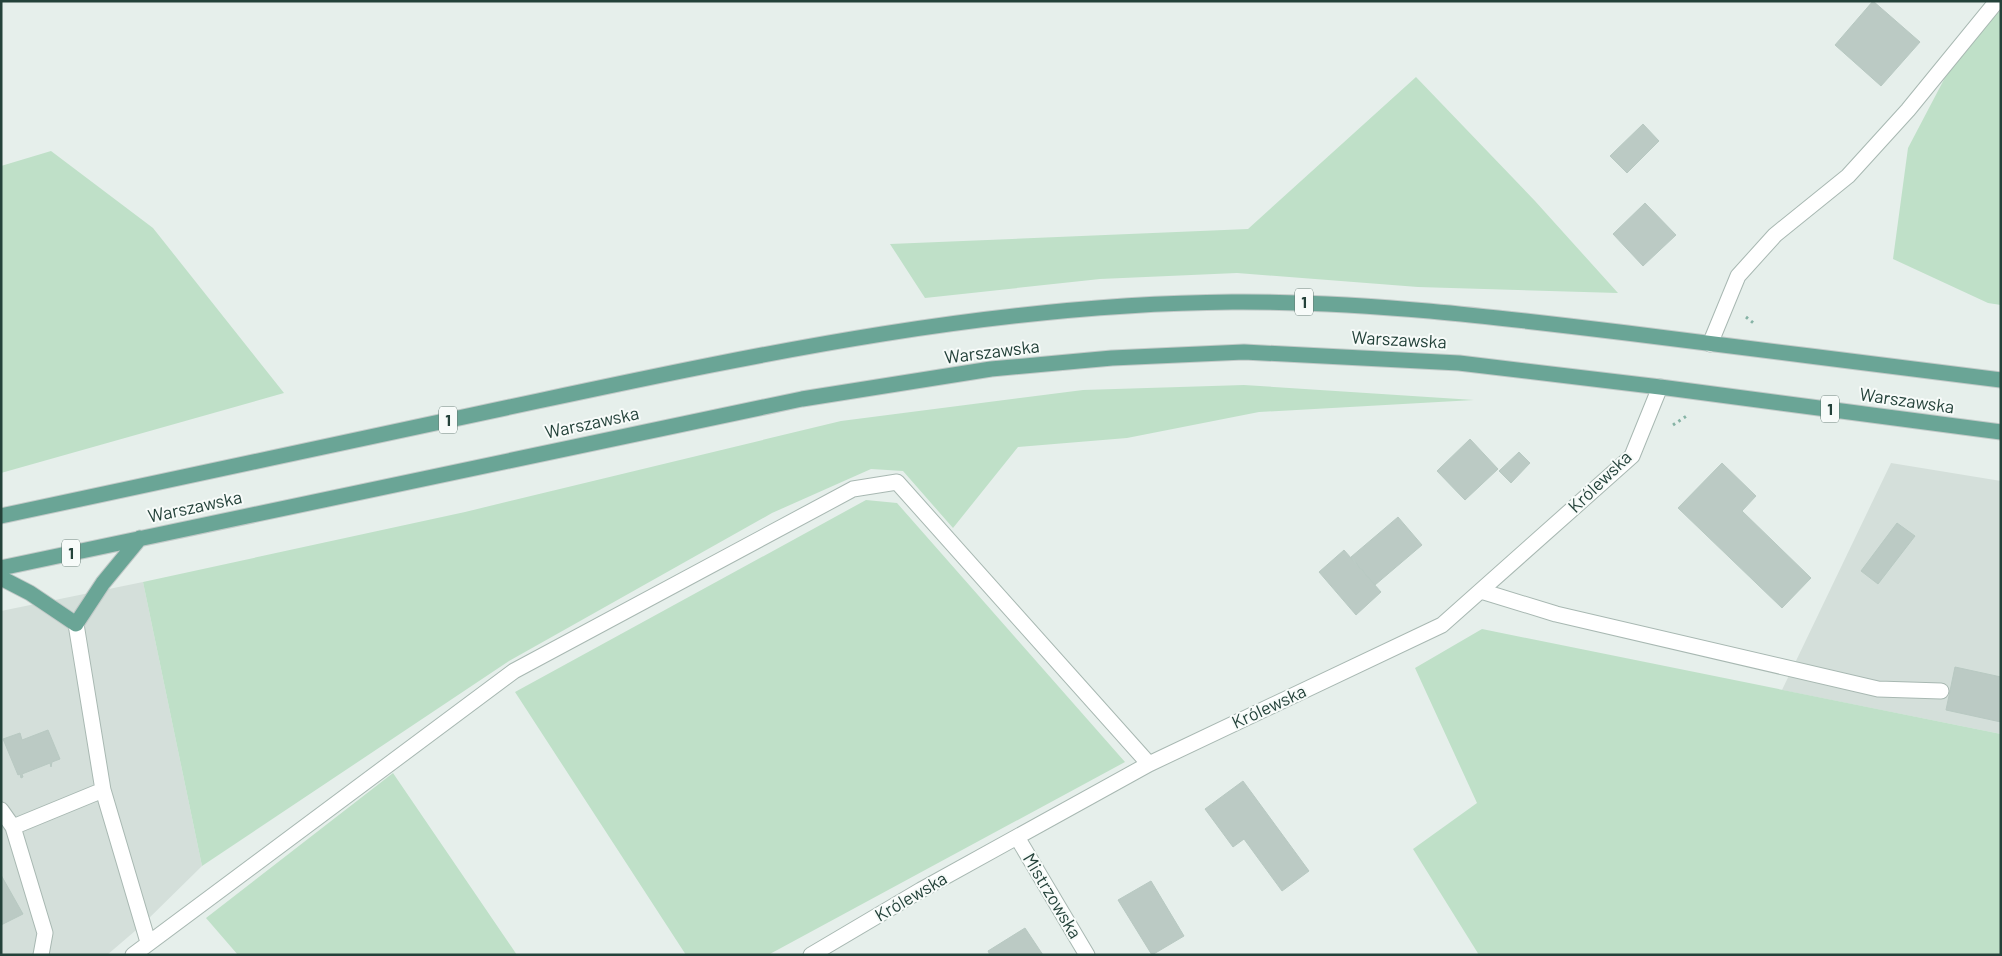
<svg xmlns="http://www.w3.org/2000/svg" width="2002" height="956" font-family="Barlow,sans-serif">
  <rect width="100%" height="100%" fill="#e6efeb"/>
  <path fill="#d4dfda" d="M1891,463L2001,481V734L1782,690Z
    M143,582L202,866L142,925L107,955H1V611Z"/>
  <path fill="#bfe0c8" d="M2001,10V305L1988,303L1893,259L1908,148L1960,49Z
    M1416,77L1535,201L1618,293L1418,287L1237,273L1100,279L925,298L890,244L1248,229Z
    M51,151L153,228L284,393L1,473V166Z
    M1244,385L1474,400L1259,412L1127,438L1018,447L953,528L903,471L871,469L772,513L509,661L202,866L143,582L465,512L841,421L1083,390Z
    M866,500L897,503L1125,762L768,955H686L515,692Z
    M1482,629L2001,734V955H1479L1413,849L1477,803L1415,668Z
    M393,773L517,955H238L206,918Z"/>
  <path fill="#bbcac4" stroke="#b8c9c2" d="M1873,1L1920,42L1881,86L1835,45Z
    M1643,124L1659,141L1627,173L1610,156Z
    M1645,203L1676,235L1643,266L1613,234Z
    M1470,439L1498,469L1465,500L1437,471Z
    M1519,452L1530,463L1511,483L1499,471Z
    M1722,463L1756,496L1742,511L1811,578L1782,608L1678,508Z
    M1398,517L1422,545L1375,585L1351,557Z
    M1897,523L1915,536L1878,584L1861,571Z
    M1344,550L1381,592L1356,615L1319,572Z
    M1955,667L2001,677V722L1946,710Z
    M48,730L60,759L52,762L51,767L50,763L22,774L23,777L21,778L20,774L18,775L3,739L20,733L22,740Z
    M1243,781L1309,871L1282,891L1244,839L1233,847L1205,809Z
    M1,875L23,914L1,925Z
    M1151,881L1184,936L1152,955L1118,900Z
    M1025,928L1043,955H990L988,951Z"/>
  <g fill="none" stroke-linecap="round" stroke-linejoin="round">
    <defs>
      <path id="minor" d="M1710,344L1738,276L1775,235L1848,176L1908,110L1997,1
        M1481,591L1556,614L1878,689L1941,691
        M76,624L103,790L148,942
        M1,810L13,827L103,790
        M13,827L45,933L41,955
        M1017,837L1087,955
        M133,955L514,671L853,489L897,482L1149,764
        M811,955L921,890L1149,764L1442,625L1632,456L1660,387"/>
      <path id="major" d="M1,516C180,478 359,439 538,401C768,352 997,304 1232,302C1365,301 1496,317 1627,333C1752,349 1876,364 2001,380
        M1,568L802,399L991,369L1112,358L1244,352L1459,363L1660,387L2001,432
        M1,578L30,593L76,624L103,583L140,538"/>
    </defs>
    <use href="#minor" stroke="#a8b8b2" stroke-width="17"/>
    <use href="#major" stroke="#c2cac8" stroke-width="17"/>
    <path stroke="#86b3a5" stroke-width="3" stroke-dasharray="2.5 4" stroke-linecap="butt" d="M1746,317L1756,325
      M1673,425L1688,415"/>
    <use href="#minor" stroke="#fff" stroke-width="15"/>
    <use href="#major" stroke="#6aa596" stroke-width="15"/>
  </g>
  <g text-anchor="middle" stroke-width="4" stroke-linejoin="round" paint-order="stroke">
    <g fill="#f7fbf9" stroke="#637a73" stroke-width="1">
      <rect x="1295" y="288.5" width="18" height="27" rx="4"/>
      <rect x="1821" y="395.5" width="18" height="27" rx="4"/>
      <rect x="439" y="406.5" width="18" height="27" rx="4"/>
      <rect x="62" y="539.5" width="18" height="27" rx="4"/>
    </g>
    <g font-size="16" font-weight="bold" fill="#24423a">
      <text x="1304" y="308">1</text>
      <text x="1830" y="415">1</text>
      <text x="448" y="426">1</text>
      <text x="71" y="559">1</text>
    </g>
    <g font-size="18" fill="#24423a" stroke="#f7fbf9">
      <text transform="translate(1399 340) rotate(3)" y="6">Warszawska</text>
      <text transform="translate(992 352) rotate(-7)" y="6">Warszawska</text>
      <text transform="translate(1907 401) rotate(8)" y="6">Warszawska</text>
      <text transform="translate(592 423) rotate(-12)" y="6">Warszawska</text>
      <text transform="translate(1600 482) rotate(-44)" y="6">Królewska</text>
      <text transform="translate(195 507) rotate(-12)" y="6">Warszawska</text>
      <text transform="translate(1269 707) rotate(-25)" y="6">Królewska</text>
      <text transform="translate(1052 896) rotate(59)" y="6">Mistrzowska</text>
      <text transform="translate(911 897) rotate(-30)" y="6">Królewska</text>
    </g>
  </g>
  <rect width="2002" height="956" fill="none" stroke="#24423a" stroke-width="5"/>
</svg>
